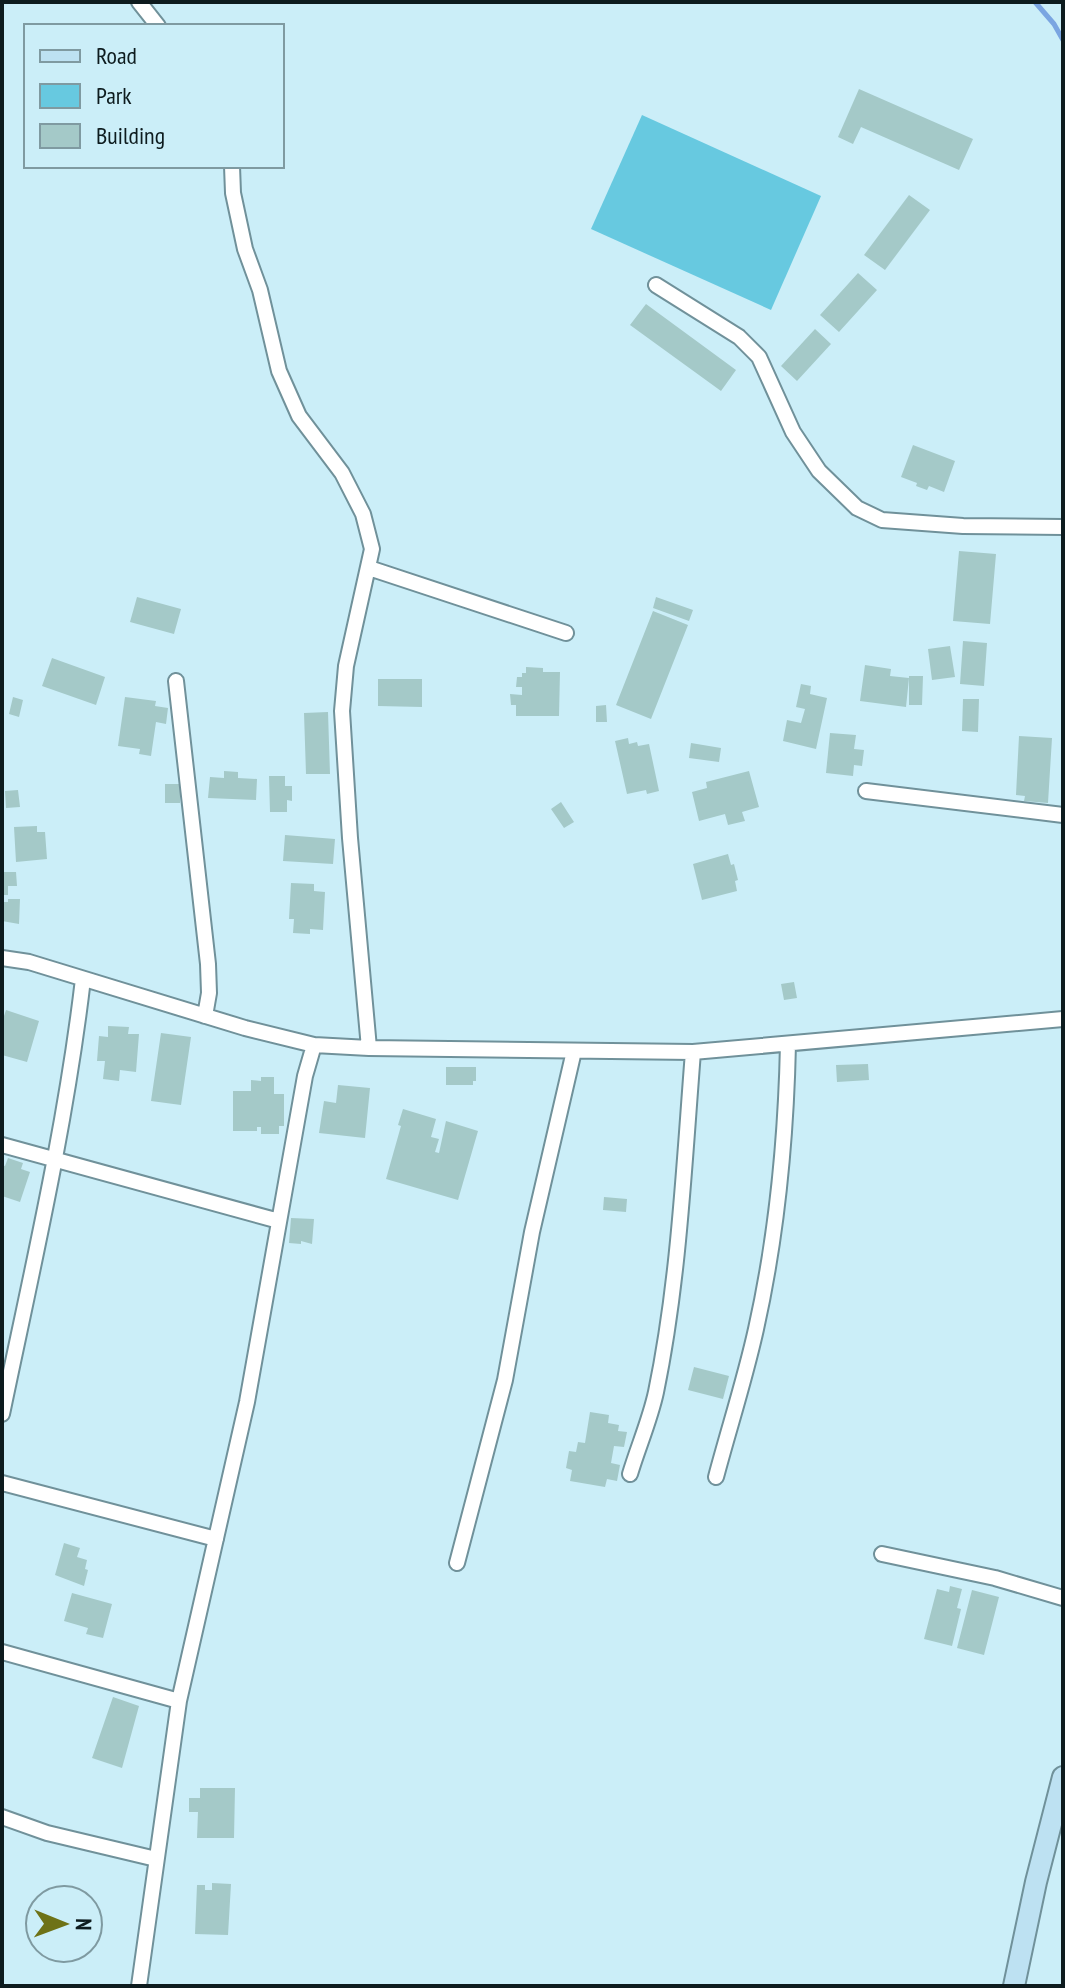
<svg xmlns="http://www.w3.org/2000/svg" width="1065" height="1988" font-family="'PT Sans Narrow',sans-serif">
  <rect width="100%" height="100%" fill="#cbeef8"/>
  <path fill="#67c9e0" d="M642,115L821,196L771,310L591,229Z"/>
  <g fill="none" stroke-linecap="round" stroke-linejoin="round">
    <path stroke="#7aa5e1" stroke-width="5" d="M1035,2L1054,24L1063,40"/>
  </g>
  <path fill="#a4c9c8" d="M859,89L973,139L959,170L861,127L853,144L838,137Z
    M909,195L930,210L885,270L864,255Z
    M858,273L877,290L839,332L820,315Z
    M646,304L736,370L721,391L630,325Z
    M815,329L831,344L797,381L781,366Z
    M913,445L955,461L944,492L929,486L927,490L916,486L917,483L901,477Z
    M959,551L996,554L990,624L953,621Z
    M137,597L181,609L174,634L130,622Z
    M656,597L693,610L689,621L653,608Z
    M653,611L688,625L651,719L616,705Z
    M963,641L987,643L984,686L960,684Z
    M950,646L955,677L932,680L928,649Z
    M52,658L105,677L96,705L42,686Z
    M865,665L891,669L890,676L909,678L906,707L860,701Z
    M526,667L543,668V672H560L559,716H516V705H511L510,694L522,695V687H516L517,677H522V673H526Z
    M909,676H923L922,705H909Z
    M378,679H422V707L378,706Z
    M801,684L811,686L810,694L827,698L816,749L783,741L787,720L801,723L805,709L796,707Z
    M13,697L23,700L19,717L9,714Z
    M125,697L156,701L155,706L168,708L166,724L156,722L151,756L139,754L140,749L118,746Z
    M963,699H979L978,732L962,731Z
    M606,705L607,722H596V706Z
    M328,712L330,774H306L304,713Z
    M830,733L856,735L854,749L864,750L862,766L854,765L853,776L826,773Z
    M1019,736L1052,738L1048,803L1024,801L1025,796L1016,795Z
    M628,738L629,744L637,742L638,746L649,744L659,791L647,794L646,790L627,794L615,741Z
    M691,743L721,748L719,762L689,758Z
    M224,771L238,772V778L257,779L256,800L208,798L210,777L224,778Z
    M749,771L759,807L742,812L745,821L728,825L725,814L699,821L692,792L707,788L706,782Z
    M269,776H285V786H292V801L287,800V812H270Z
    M165,784H180V803H165Z
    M18,790L20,807L6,808L5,791Z
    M561,802L574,822L564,828L551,809Z
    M37,826V832H45L47,859L16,862L14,827Z
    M285,835L335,839L333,864L283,861Z
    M728,854L731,865L734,864L738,880L735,881L737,891L702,900L693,864Z
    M2,872H16L17,886H8V895H2Z
    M291,883L314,884V891L325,892L323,930L310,929V934L293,933L294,919H289Z
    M8,899H20L19,924L2,921V902H8Z
    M794,982L797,998L784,1000L781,984Z
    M6,1010L39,1021L27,1062L2,1055V1022Z
    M108,1026L129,1027L128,1034H139L136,1072L120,1070L119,1081L103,1079L105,1061H97L99,1036L108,1037Z
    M161,1033L191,1037L181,1105L151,1101Z
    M868,1064L869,1080L837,1082L836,1065Z
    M446,1067H476V1081H473V1085H446Z
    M261,1077H274V1094H284V1126H279V1134H261V1127H257V1131H233V1091H251V1080L261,1081Z
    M338,1085L370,1088L365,1138L319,1133L324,1101L336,1103Z
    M403,1109L436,1119L431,1137L439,1139L435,1152L439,1153L446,1121L478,1131L458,1200L386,1179L401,1126L398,1125Z
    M8,1158L23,1163L21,1169L30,1172L20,1202L2,1196V1165L5,1166Z
    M604,1197L627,1199L626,1212L603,1210Z
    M291,1218L314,1219L312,1244L301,1241V1244L289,1243Z
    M694,1367L729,1376L723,1399L688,1390Z
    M590,1412L609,1415L608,1423L619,1425L618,1431L627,1432L624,1447L614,1446L611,1463L620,1465L617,1481L607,1479L605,1487L570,1481L572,1470L566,1468L569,1451L576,1452L578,1442L585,1443Z
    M64,1543L80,1548L77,1557L87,1560L85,1569L88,1570L84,1586L55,1575Z
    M950,1586L962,1589L957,1608L961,1609L952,1646L924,1639L937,1589L949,1592Z
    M972,1590L999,1597L984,1655L957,1648Z
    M72,1593L112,1604L103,1638L86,1634L88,1628L64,1621Z
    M113,1697L139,1706L122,1768L92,1758Z
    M200,1788H235L234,1838H197L198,1812H189V1798H200Z
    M212,1883L231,1884L228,1935L195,1934L197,1885H205V1890H212Z"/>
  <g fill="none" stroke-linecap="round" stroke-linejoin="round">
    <defs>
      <path id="street" d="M139,2L158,26
        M232,166L233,193L245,249L260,290L279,371L299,416L342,473L363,514L372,549L346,666L342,711L350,838L369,1048
        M656,285L739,337L759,357L793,432L819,471L857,508L882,520L963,526L1063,527
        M369,568L566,633
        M176,681L208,964L209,993L205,1016
        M866,791L1063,815
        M2,958L29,962L245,1028L314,1045L369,1048L693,1052L1063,1019
        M2,1145L279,1221
        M2,1414C32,1270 66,1125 83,979
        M630,1474C638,1447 650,1420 656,1392C679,1281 684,1165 693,1052
        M716,1477C729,1428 745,1379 756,1329C777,1235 786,1140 788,1044
        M2,1483L216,1539
        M882,1554L995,1578L1063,1598
        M457,1563L505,1380L532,1232L574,1051
        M2,1652L179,1701
        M2,1817L47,1833L156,1859
        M139,1986L179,1701L247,1402L305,1076L314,1045"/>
      <path id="secondary" d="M1014,1986L1036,1882L1063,1777"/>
    </defs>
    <use href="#street" stroke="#70919a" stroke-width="18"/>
    <use href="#secondary" stroke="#70919a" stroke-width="24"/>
    <use href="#street" stroke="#fff" stroke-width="14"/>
    <use href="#secondary" stroke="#bde1f2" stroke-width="20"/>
  </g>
  <rect width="1065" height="1988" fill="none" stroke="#0d1b1e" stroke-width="8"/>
  <rect x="24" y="24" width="260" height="144" fill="#cbeef8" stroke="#7f9aa1" stroke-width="2"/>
  <rect x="40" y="50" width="40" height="12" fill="#bde1f2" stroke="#7f9aa1" stroke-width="2"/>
  <text x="96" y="64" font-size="24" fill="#0d1b1e">Road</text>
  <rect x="40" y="84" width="40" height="24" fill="#67c9e0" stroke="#7f9aa1" stroke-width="2"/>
  <text x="96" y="104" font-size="24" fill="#0d1b1e">Park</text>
  <rect x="40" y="124" width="40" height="24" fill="#a4c9c8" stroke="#7f9aa1" stroke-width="2"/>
  <text x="96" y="144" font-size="24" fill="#0d1b1e">Building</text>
  <g transform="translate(64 1924) rotate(91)"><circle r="38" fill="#cbeef8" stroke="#7f9aa1" stroke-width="2"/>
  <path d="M0-6L14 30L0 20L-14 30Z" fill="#6e7217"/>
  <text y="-12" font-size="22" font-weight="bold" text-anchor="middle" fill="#0d1b1e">N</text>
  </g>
</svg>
